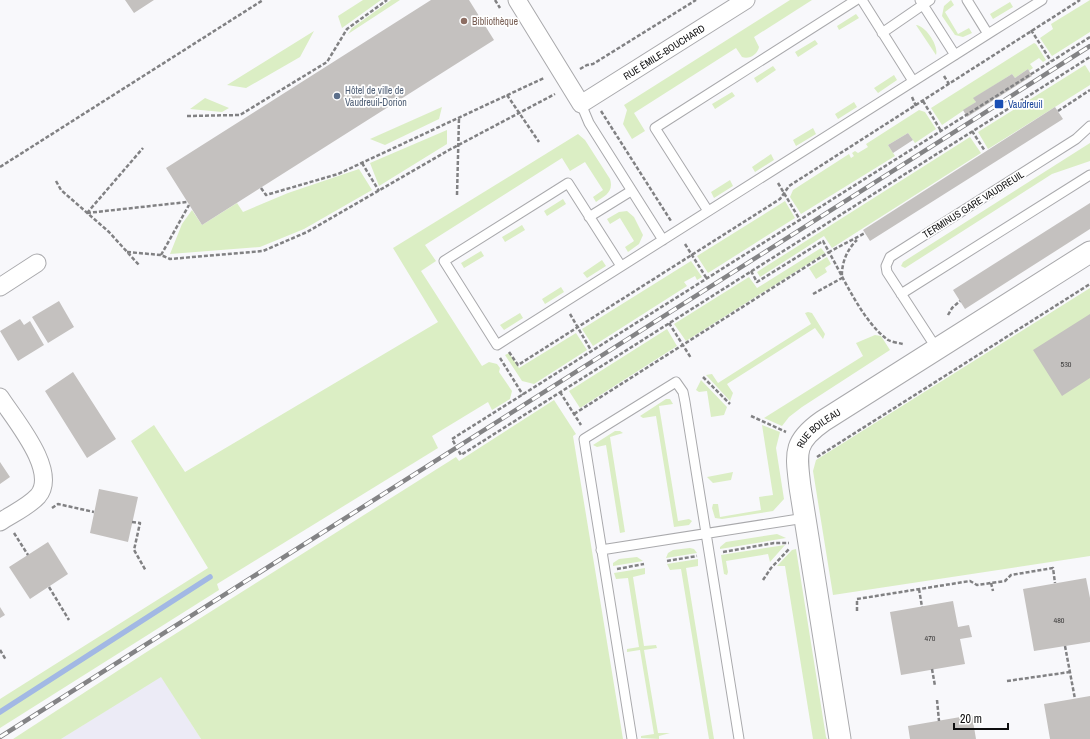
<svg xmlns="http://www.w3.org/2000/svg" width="1090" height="739" font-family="'Archivo Narrow',sans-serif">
  <rect width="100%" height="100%" fill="#f8f8fb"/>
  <path fill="#ecebf6" d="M161,676L201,739H61Z"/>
  <path fill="#dbeec4" d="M363,0H381L342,28L338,16Z
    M391,0H400L348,34L352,28Z
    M790,0H812L754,37L759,47C758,54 749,60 742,57L736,48L634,113L645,131L632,139L623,124L627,110L624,105Z
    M951,0L954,5L945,12L958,34L969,28L972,33L963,37L955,35L942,16L944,6Z
    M1090,0V32L1052,56L1040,38L1053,29L1051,24Z
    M1010,2L1013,7L993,19L990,14Z
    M856,14L859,18L839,30L837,26Z
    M916,25C926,26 939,46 936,55Z
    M314,31L300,57L246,88L227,85Z
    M815,40L818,44L798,57L795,52Z
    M1034,43L1036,44L1046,60L1043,62L1039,58L1030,64L1033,68L1029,71L1028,69L1015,78L1012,74L974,98L976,102L942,125L931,108Z
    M1085,65L1090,73V85L988,149L978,132Z
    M773,66L776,70L757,83L754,78Z
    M894,75L897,80L878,93L874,88Z
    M732,92L735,96L715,109L712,104Z
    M205,98L229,108L222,112L190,109Z
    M854,102L857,107L838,119L835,114Z
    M442,107L439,119L385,145L370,139Z
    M919,110L925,112L936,129L915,143L908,133L888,145L895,156L801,214L790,197L793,190L849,154L851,158L854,156L852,153L855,151L858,153L868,147L866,144Z
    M813,128L816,134L796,146L793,140Z
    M447,130V144L379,186L370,163Z
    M578,134L585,140L610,179C614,192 605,196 596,202L593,197L603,190L585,162L570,171L562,158L425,245L436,261L421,271L482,366L489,362L497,364L500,368L499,372L512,391L510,399L492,410L488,402L432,436L438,448L217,584L219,590L0,728V699L208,568L131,441L154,425L185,472L438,322L393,248Z
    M970,137L981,153L832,248L824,236L760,277L757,272Z
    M1090,143V161L1052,174L905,268L901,266L903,262Z
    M771,154L774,160L755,172L752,167Z
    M359,169L372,190L304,229L260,247L170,254L182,224L192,210L202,225L237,203L243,212L288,193Z
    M730,180L733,186L714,198L711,192Z
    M563,199L566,204L547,216L544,211Z
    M785,201L795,218L708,273L697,256Z
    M627,211L634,217L643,235L639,244L628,252L625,247L634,241L620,218L610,224L607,219L619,212Z
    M522,225L525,230L505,242L502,237Z
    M821,248L825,253L686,341L674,324L749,277L757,288Z
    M481,251L484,256L464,268L461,263Z
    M827,257L831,264L825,268L827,272L816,279L809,268Z
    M602,260L606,266L587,278L583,273Z
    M691,261L702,277L697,280L695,276L684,282L687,286L593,346L582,329Z
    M561,287L564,292L545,304L542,299Z
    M1090,288V556L833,595L813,471L816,460Z
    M808,312L812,313L825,334L823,339L815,328L727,384L733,393L730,401L706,375L712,374L718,383L811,324L805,313Z
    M520,313L523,318L504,330L500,325Z
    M667,329L677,346L580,408L569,391Z
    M576,333L587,350L534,384L522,381L505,355L509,353L519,368Z
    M875,335L881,336L890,350L802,407L789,417L782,426L764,418L863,356L856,343Z
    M701,380L727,407L724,415L711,417L707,391L699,392L696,390Z
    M666,399H670L673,404L659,406L678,521L689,519L692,521L689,525L674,527L656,416L643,418L640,416Z
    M554,400L576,434L573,436L623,739H201L161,677L61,739H13L145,653L456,457L459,461Z
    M762,425L780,432L776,448L784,499L773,511L722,519L715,518L712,508L713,504H718L720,517L761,510L759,497L773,495Z
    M615,431H620L623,433L610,437L625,532L620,533L606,445L597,447L593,445Z
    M733,472L731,480L713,483L707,477Z
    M777,534L786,538L720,549V547L726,542Z
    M785,545L770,562L768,554L726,561L728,572L727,575L724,574L721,555Z
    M690,548L694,549L697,553L666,558L668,553L673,550Z
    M796,549L826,737L827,739H813L785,566H777L792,550Z
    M637,557L643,561L613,566V563L619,559Z
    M698,559V566L686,568L714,739H709L681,569L670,570L667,564Z
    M645,568V574L633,577L644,646L656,645L657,648L644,650L658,733H670L659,736V739L641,738V736L654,734L640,650L627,652V649L639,647L628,578L616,579L614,573Z"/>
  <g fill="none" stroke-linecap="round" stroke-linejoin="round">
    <path stroke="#a2b8e4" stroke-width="5.5" d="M0,712L210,577"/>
  </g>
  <path fill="#c4c1bf" d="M125,0H154L134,13Z
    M431,0H469L494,40L202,225L166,168Z
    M1028,69L1032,76L967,117L963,110L976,102L973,98L1012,74L1015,78Z
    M1055,107L1063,119L870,241L863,230Z
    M908,133L913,140L893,153L888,145Z
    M1090,203V229L965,309L953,290Z
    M59,301L74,327L48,343L32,317Z
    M1090,314V378L1062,396L1033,350Z
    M20,319L24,325L30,321L44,345L18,361L0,331Z
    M73,372L116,439L87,458L45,391Z
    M0,462L10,477L0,484Z
    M99,489L138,497L128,542L90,533Z
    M48,542L68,574L30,599L9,567Z
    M1086,578L1090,598V642L1034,651L1023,589Z
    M953,601L958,627L969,625L972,637L960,639L965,664L901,675L890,612Z
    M0,607L5,615L0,618Z
    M1090,696V739H1050L1044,704Z
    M972,715L976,739H910L908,726Z"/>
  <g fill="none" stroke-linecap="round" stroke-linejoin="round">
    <defs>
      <path id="service" d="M862,0L913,81
        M920,0L955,55
        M967,0L988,34
        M882,33L930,0
        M581,104L589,123L663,240
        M708,211L655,128L856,0
        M589,217L631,191
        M621,266L568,183L444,261L497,345C680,231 860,114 1042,0
        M901,294L1090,175
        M937,349L887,272L886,266L890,257L1076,139L1090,126
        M601,550L805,518
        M632,739L584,439L676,382L683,392L685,402L739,739"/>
      <g id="minor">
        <path id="s1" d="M517,0L581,104L746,0"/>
        <path d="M0,287L37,263"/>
        <path d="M0,397C14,419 59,471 38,496C28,507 12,514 0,522"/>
      </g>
      <g id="tertiary">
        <path id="s2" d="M840,739L800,487C796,453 793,442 823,421L1090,252"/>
      </g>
    </defs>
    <use href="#service" stroke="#a9a9ac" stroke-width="11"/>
    <use href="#minor" stroke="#a9a9ac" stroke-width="19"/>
    <use href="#tertiary" stroke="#a9a9ac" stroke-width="23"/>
    <path stroke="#818183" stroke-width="2.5" stroke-dasharray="4 2" stroke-linecap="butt" d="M495,0L500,8
      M1031,30L1051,61
      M1090,37L452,439L461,455L1090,57
      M580,69L587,65L593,64L696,0
      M944,76L949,84
      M507,95L539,142
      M912,97L916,106
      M923,101L941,131
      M601,111L671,221
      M1058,111L1090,90
      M187,116L240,115L327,62L347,29L387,0
      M972,131L985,151
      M362,163L379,191
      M0,167L263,0
      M56,181L61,190L109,232L139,265
      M778,183L800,220
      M261,188L266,195L338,174L544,78
      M457,195L459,118
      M87,213L187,202
      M87,213L143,148
      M685,244L707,279
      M127,252L161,255L170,259L263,251L307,232L449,150L555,94
      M161,255L189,205
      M751,271L757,282L823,241L829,252L865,233
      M813,294L842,278C841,264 847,249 857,240
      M570,314L592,352
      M948,315L952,308L960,301
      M669,323L691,358
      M509,352L518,365L780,199L789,186L1080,0
      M500,358L523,395
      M703,377L730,404
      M560,392L581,425
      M574,414L829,252C844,279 863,322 888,340C892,342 899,343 903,344
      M751,416L786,432
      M817,457L1090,284
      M52,508L58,504L94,512
      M132,522L140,523L134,550L146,571
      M14,533L28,555
      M723,552L774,543H789
      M667,561L697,556
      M617,569L644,564
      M763,580L771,568L790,548
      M991,583L993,591
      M49,587L69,620
      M919,589L922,607
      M857,611V599L970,581L977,585L1005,581L1011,575L1053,568L1055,583
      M1065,646L1075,699
      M0,650L6,660
      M932,669L935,686
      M1007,681L1070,672
      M937,700L939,721"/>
    <use href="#service" stroke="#fff" stroke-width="9"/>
    <use href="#minor" stroke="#fff" stroke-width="17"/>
    <use href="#tertiary" stroke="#fff" stroke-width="21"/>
    <defs>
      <path id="rail" d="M0,737L1090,46"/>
    </defs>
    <use href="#rail" stroke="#838385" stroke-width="4.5"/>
    <use href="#rail" stroke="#fff" stroke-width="3" stroke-dasharray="9" stroke-linecap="butt"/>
  </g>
  <circle fill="#8d6e63" stroke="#fff" stroke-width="1.5" cx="464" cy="21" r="4"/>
  <circle fill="#5c6f8a" stroke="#fff" stroke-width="1.5" cx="337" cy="96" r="4"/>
  <rect fill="#1a4fb4" stroke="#fff" stroke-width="1.5" x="994" y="99" width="10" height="10" rx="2"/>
  <g text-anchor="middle" stroke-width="3.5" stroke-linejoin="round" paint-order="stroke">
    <g font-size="8" fill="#3c3b3b">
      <text x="1066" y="367">530</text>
      <text x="1059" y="623">480</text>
      <text x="930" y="641">470</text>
    </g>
    <g font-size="10" fill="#785e54" stroke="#fff" text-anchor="start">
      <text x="472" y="25">Bibliothèque</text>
    </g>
    <g font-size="10" fill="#0e0e0f" stroke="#fff">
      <text dy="4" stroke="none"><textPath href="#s1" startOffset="220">RUE ÉMILE-BOUCHARD</textPath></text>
      <text transform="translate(973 204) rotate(-32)" y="4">TERMINUS GARE VAUDREUIL</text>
      <text dy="4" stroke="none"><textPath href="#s2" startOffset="323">RUE BOILEAU</textPath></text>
    </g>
    <g font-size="10" fill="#4e5e75" stroke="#fff" text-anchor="start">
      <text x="345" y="94">Hôtel de ville de<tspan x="345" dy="12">Vaudreuil-Dorion</tspan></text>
    </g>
    <g font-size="10" fill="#164399" stroke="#fff" text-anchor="start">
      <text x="1008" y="108">Vaudreuil</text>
    </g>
  </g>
  <path d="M954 723v6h54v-6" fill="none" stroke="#0e0e0f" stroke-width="2"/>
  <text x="960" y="723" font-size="12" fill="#0e0e0f" stroke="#ffffff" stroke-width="3" paint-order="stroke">20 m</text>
</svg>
